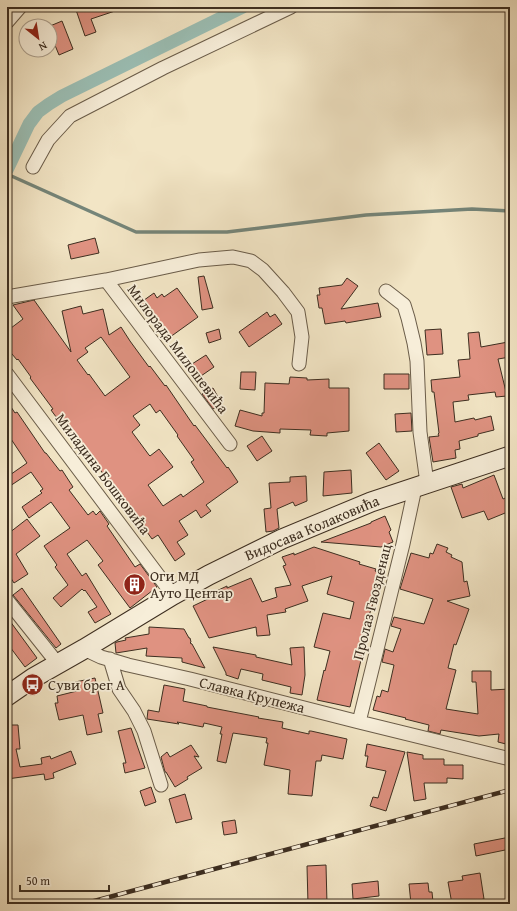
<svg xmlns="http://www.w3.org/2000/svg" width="517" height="911" font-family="'Gentium Book Plus',serif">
  <rect width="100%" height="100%" fill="#f2e5c5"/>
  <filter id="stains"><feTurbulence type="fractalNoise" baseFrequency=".005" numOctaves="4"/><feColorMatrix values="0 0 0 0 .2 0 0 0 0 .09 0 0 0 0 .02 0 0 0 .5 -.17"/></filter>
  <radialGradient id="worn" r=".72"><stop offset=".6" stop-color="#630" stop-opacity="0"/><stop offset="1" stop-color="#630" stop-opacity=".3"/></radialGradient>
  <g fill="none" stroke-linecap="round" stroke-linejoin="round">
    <path stroke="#758579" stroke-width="3.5" d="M7,174L136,232H227L366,215L472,209L510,211"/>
    <path stroke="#9bbfb5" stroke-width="13" d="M7,170L29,124L38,112L49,104L62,96L243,7"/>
  </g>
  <path fill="#df9281" stroke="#3d2e20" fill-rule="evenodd" d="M75,7H120L121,9L91,19L96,32L85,36Z
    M62,21L73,49L59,55L50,33V26Z
    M95,238L99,253L71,259L68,245Z
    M204,276L213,308L202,310L198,277Z
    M347,278L358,286L341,309L378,303L381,317L346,323L345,321L325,324L322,308H319L317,295H320L319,288L342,285Z
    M177,288L198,317L166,340L140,303L154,293L157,298L162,294L164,297Z
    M34,300L71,352L62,311L81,306L83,314L103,309L109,335L121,327L130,341L149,367L150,366L165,386L166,385L194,426L195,425L227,468L228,467L238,482L206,505L211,511L201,518L196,510L179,521L188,535L177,542L185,554L175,561L158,535L152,539L126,503L125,504L112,487H113L95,463L79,442L78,443L64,424L62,425L51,410L53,409L30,378L31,377L18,359L17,360L7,348V331L23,319L13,305ZM101,337L130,377L105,396L89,374L88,375L77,360L88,352L85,348ZM150,404L156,413L160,410L178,435L177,436L194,460L191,462L204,482L183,497L181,494L163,506L148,485L173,467L159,449L150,456L149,455L132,432L140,425L133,416Z
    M267,312L270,317L275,314L282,324L249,347L239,332Z
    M219,329L221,339L209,343L206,333Z
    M441,329L443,354L427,355L425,330Z
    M479,332L481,347L508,342L510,357L498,359L507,396L496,397L495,392L468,395L469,400L453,402L455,422L474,418L475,420L491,416L494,430L478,434V436L459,441L460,449L455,450L456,458L433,462L429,437L439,436L438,434L439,433L434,392H432L431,380L460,377L458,360L470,359L468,333Z
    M206,355L214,367L201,376L192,364Z
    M241,372H256L255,390L240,389Z
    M384,374H409V389H384Z
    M290,377L307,378V380L329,379V388H349V431L327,433V436L310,435L311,430L280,429V433L253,431L235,426L240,410L262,416V413H264L265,383L289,384Z
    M213,388L222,404L213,409L202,394Z
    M7,401L15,413L17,412L45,453H46L60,471L62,470L73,487L69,490L88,515L93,511L96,515L100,511L109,524L107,526L135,567L140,564L157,587L130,608L98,565L103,561L87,540L67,554L82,576L86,573L111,614L95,623L88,612L97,607L85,590L84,591L82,589L61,607L53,598L68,585L55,567L57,565L44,546L70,528L51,502L29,518L22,507L42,493L40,491L43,489L31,472L7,488V477L27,463L11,439L7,442Z
    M411,413L412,431L396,432L395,414Z
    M262,436L272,451L257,461L247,446Z
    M379,443L399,471L386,480L366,453Z
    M351,470L352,493L323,496L324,472Z
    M494,475L503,499L510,496V511L488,520L484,511L462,518L451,487L462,484L463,488Z
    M306,476L307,501L295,506L293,502L277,509L279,528L273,531L266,532L264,509L271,508L269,483L290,482V477Z
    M385,516L391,530L389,532L393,542L381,547L321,542L350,531L371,523V522Z
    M27,519L40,536L16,554L28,574L14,583L7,572V540L11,537L9,533Z
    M437,544L448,548L446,552L452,555L451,557L462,562L464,582L467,581L470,596L447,601L469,609L456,645L454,644L448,668L456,670L446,709L478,714L476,682H472V671H491V690L510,689V745L498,742L499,734L479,736L441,730L440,734L428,731L429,725L405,719L406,718L373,710L377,696L380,697L382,690L388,692L394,665L382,662L385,649L393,652L401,629L391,626L394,617L424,624L433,599L400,589L411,553L429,558L430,553L433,554Z
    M314,547L360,562L359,564L376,569L375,571L385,574L382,585L379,584L368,619L372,620L369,632H367L361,660L350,707L317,700L324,670L325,671L330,651L314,647L323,613L350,619L354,602L327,594L332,576L302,586L308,601L285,609L286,612L267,615L270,635L257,636L256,627L209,638L193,606L212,597L210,594L227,586V588L251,578L262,602L277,597L275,588L291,585L283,566L286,565L282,557L294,553V555Z
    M22,588L61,644L56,648L13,595Z
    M7,617L37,658L25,667L7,643Z
    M149,627L184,629L189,638H190L191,642L190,643L192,644L205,668L182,662V658L146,656L147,648L116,653L115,643L117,642L126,640L125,638L149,634Z
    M213,647L256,655V657L292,665L290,648L304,647L305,675L302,695L290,693L291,687L262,680L263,674L241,669L238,679L226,675V673Z
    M95,678L103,713L98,714L102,732L87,735L83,715L59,720L55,703H58L57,696L77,691L75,682Z
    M164,685L185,689L183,701L207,706V707L259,717L258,718L283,722L282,728L309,734V731H311L347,739L343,759L322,755L321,761H316L312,796L288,794L290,770L264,765L268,743H266L267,738L233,733L226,763L217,761L222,734H220L222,727L204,723L203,727L177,722L179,724L147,719L148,710L159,712Z
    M7,725H18L20,749H16L20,767L42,764L41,758L50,756L51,759L71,751L76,764L53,773L54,778L45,780L44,774L7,779Z
    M131,728L145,768L125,773L123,763H126L118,731Z
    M367,744L405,752L386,811L370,806L373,797L378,798L386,771L366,767L368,756H365Z
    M191,745L199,757L194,756L202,768L187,777L188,779L175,787L166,772H165L161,757L167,752L170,757Z
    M407,752L423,755V759H444V765H463V779L447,778V783H424L426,799L414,801Z
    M151,787L156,802L145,806L140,791Z
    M185,794L192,819L176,823L169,799Z
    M235,820L237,833L224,835L222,822Z
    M510,837V849L476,856L474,844Z
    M326,865L327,904H308L307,866Z
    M480,873L484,899L459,904H452L448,882L463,880L462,876Z
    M378,881L379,896L353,899L352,884Z
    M428,883L429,892H432L433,902H424V904H411L409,884Z"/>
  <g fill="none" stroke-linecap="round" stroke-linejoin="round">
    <defs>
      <path id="street" d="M7,22L20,7
        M33,167L48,140L70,116L163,68L291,7
        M106,280L199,260L233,257L251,261L263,270L283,292L298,312L302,337L299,364
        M386,291L404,305L408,318L414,343L417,361L420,432L427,483
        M7,297L106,280L230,444
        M7,374L173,595
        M7,600L58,664
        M84,649L101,657L128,665L190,679L359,722L510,759
        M110,659L119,689L134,711L144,731L161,785
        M359,722L403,544L415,488"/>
      <path id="secondary" d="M7,696L33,678L84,649L173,595L209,575L282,539L371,502L510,456"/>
    </defs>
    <use href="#street" stroke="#6a5c49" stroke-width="15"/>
    <use href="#secondary" stroke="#3d2e20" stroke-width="21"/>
    <use href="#street" stroke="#f7eed9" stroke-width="13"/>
    <use href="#secondary" stroke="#f7eed9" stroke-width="19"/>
    <defs>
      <path id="rail" d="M83,904L510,790"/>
    </defs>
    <use href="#rail" stroke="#3d2e20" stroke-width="4.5"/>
    <use href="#rail" stroke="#f7eed9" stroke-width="3" stroke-dasharray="9" stroke-linecap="butt"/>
  </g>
  <defs>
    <symbol id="building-disc" viewBox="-11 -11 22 22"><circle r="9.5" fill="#8f2418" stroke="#f7eed9"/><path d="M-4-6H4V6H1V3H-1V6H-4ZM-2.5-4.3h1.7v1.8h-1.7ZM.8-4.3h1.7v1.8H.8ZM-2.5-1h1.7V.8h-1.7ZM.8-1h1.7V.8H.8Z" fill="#fff"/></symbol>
    <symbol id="bus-disc" viewBox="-11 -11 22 22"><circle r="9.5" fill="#8f2418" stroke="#f7eed9"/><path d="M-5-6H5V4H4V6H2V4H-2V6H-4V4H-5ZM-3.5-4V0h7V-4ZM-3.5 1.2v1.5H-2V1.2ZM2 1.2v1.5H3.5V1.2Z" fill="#fff"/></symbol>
  </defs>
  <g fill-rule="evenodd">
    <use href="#building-disc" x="122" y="572" width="25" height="25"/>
    <use href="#bus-disc" x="20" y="672" width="25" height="25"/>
  </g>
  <g text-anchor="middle" stroke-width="3.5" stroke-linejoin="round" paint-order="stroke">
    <g font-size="15" fill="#3d2e20" stroke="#f7eed9">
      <text transform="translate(178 349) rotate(53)" y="5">Милорада Милошевића</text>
      <text transform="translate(103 474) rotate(53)" y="5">Миладина Бошковића</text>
      <text transform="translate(312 528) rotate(-23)" y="5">Видосава Колаковића</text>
      <text transform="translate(372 602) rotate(-76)" y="5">Пролаз Гвозденац</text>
      <text transform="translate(252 695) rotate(14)" y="5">Славка Крупежа</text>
    </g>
    <g font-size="15" fill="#3d2e20" stroke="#f7eed9" text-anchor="start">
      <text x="150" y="581">Оги МД<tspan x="150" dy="17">Ауто Центар</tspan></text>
      <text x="48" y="690">Суви брег А</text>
    </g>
  </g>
  <rect width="517" height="911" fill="none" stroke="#f2e5c5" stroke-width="24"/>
  <rect x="8" y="8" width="501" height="895" fill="none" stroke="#3d2e20" stroke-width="2"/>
  <rect x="12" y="12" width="493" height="887" fill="none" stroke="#3d2e20"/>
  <g transform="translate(38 38) rotate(150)"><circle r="19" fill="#f7eed9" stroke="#ada18f"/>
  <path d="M0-3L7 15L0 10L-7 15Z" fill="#8f2418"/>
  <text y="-6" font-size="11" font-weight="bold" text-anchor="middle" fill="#3d2e20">N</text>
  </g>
  <path d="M20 885v6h89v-6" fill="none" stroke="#3d2e20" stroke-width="2"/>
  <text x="26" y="885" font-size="12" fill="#3d2e20" stroke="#f7eed9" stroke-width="3" paint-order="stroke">50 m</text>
  <rect width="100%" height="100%" filter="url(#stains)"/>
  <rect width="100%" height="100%" fill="url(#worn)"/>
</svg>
